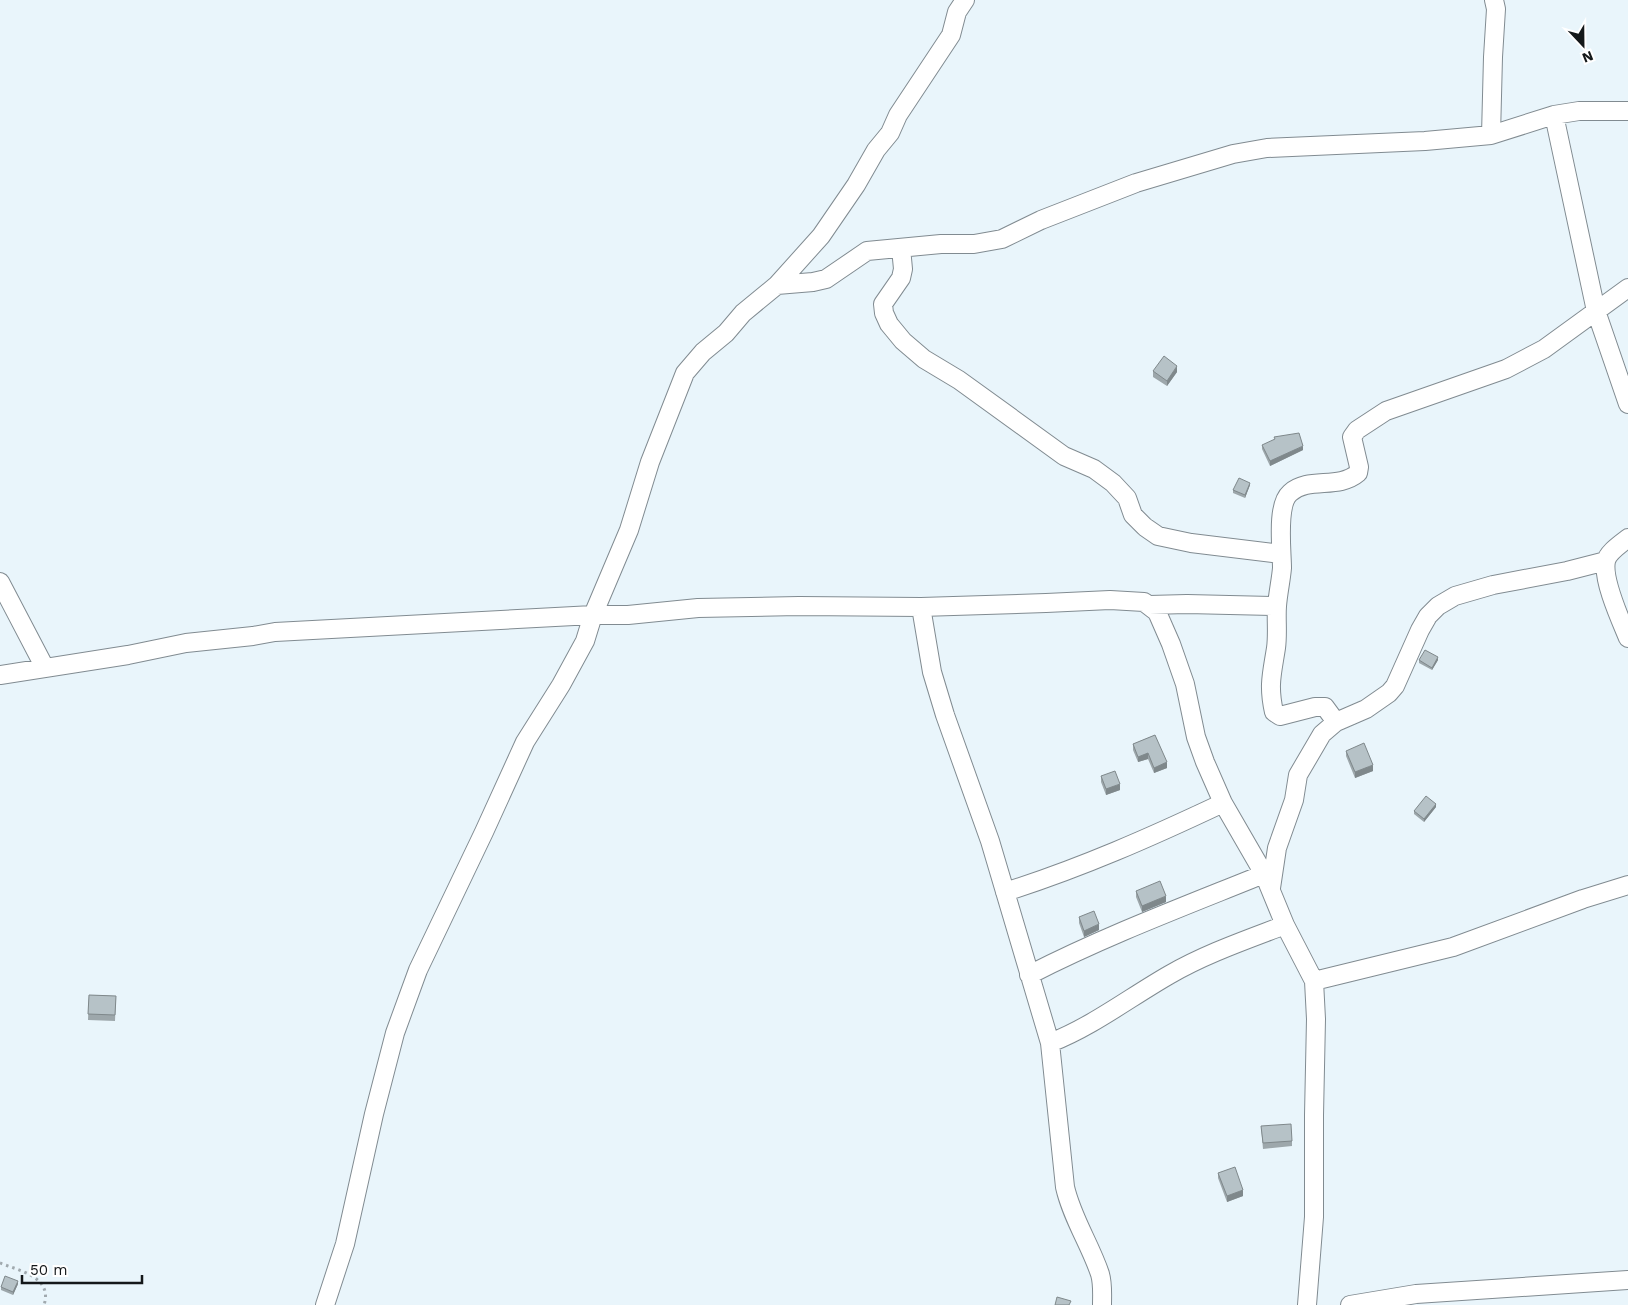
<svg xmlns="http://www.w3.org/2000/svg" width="1628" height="1305" font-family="'Work Sans',sans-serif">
  <rect width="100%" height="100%" fill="#e9f5fb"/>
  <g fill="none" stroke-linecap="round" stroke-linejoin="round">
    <defs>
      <path id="minor" d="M1554,115L1596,311L1628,404
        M1491,135L1493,57L1496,9L1494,0
        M901,248L903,269L901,278L883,304L884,313L889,324L903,341L924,359L959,380L1064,456L1094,469L1113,483L1127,498L1133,515L1145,527L1158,536L1191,543L1281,554
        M777,285L813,282L826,279L867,251L941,244H974L1002,239L1041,220L1136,183L1233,154L1267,148L1425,141L1491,135L1554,115L1579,111H1628
        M1628,538C1621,544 1608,552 1606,561C1602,580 1621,621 1628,638
        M0,582L45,668
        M1149,605L1187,604L1277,606
        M921,607L932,672L945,715L990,841L1050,1043L1065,1187C1072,1218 1090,1244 1100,1274C1103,1284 1102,1295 1102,1305
        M0,675L128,655L186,643L253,636L275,632L593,615H628L698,608L799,606L921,607L1046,603L1110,600L1144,602L1157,612L1171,644L1185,684L1196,737L1205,762L1223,803L1264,874L1285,925L1314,981L1316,1019L1314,1115V1217L1307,1305
        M1336,722L1325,707H1315L1280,716L1274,712C1268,685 1272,674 1276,648C1278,634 1276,619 1277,606C1278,593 1281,580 1282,568C1282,550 1276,505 1290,493C1309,476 1338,490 1358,473L1359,467L1352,437L1357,430L1386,411L1506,369L1544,349L1628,288
        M1271,888L1277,848L1294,800L1298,775L1322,734L1336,722L1366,709L1389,693L1395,686L1420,630L1428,616L1438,606L1455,596L1493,585L1567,571L1606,561
        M1005,892C1081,868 1151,837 1223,803
        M1029,975C1105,936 1185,906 1264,874
        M1314,981L1453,947L1583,899L1628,885
        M1050,1043C1093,1026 1129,998 1169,975C1205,954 1246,940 1285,925
        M325,1305L345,1244L374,1114L395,1033L418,970L484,832L525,742L561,685L585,641L593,615L629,530L650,462L685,373L703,352L726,333L743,313L777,285L821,236L856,185L876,150L890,133L898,115L951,35L957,12L965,0
        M1350,1305L1416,1294L1628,1280"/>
    </defs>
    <use href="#minor" stroke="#818b91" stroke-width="20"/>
    <path stroke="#a0a9ae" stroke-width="3" stroke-dasharray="2.5 4" stroke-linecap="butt" d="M0,1263C20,1271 53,1277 44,1305"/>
    <use href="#minor" stroke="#fff" stroke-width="18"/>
  </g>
  <path fill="#9da7ab" d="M1153,371L1177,372L1167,386L1153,377Z
    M1262,445L1303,450L1270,466L1262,449Z
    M1250,485L1245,498L1233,493V490Z
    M1419,660H1438L1432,670L1419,663Z
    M1155,735L1167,768L1154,773L1148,759L1138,762L1133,750V744Z
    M1346,751L1373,771L1355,778L1346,756Z
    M1101,776L1120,790L1106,795L1101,782Z
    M1436,807L1424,822L1414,814V811Z
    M1136,891L1166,902L1142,912L1136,897Z
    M1079,917L1099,930L1084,937L1079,923Z
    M89,995L116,996L115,1021L88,1020Z
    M1261,1126L1292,1141V1146L1263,1149Z
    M1218,1173L1243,1196L1227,1202L1218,1178Z
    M18,1284L13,1295L1,1290V1287Z"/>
  <path fill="#7f888b" d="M1177,366V372L1167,386V381Z
    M1303,446V450L1270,466V461Z
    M1250,483V485L1245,498V495Z
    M1438,657V660L1432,670V668Z
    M1148,753V759L1138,762V757Z
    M1167,762V768L1154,773V768Z
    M1373,765V771L1355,778V772Z
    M1120,784V790L1106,795V789Z
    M1436,804V807L1424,822V819Z
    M1166,896V902L1142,912V906Z
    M1099,924V930L1084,937V931Z
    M1243,1190V1196L1227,1202V1196Z
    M18,1281V1284L13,1295V1292Z"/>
  <path fill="#b6c2c7" stroke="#7f888b" d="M1164,356L1177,366L1167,381L1153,371Z
    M1299,433L1303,446L1270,461L1262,445L1275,439L1274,437Z
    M1239,478L1250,483L1245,495L1233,490Z
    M1425,650L1438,657L1432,668L1419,660Z
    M1155,735L1167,762L1154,768L1148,753L1138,757L1133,744Z
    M1364,743L1373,765L1355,772L1346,751Z
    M1115,771L1120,784L1106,789L1101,776Z
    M1426,796L1436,804L1424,819L1414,811Z
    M1160,881L1166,896L1142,906L1136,891Z
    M1094,911L1099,924L1084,931L1079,917Z
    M89,995L116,996L115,1015L88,1014Z
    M1291,1124L1292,1141L1263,1143L1261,1126Z
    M1235,1167L1243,1190L1227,1196L1218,1173Z
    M5,1276L18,1281L13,1292L1,1287Z
    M1057,1297L1071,1301L1069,1305H1055Z"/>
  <g transform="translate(1583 45) rotate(158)" stroke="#ffffff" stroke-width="4" paint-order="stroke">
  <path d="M0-4L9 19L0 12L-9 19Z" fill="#14181a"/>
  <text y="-8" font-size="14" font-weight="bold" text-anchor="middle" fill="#14181a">N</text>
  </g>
  <path d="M22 1275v8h120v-8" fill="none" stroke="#14181a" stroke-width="2.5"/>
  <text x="30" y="1275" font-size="15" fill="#14181a" stroke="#ffffff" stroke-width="4" paint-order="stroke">50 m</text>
</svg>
